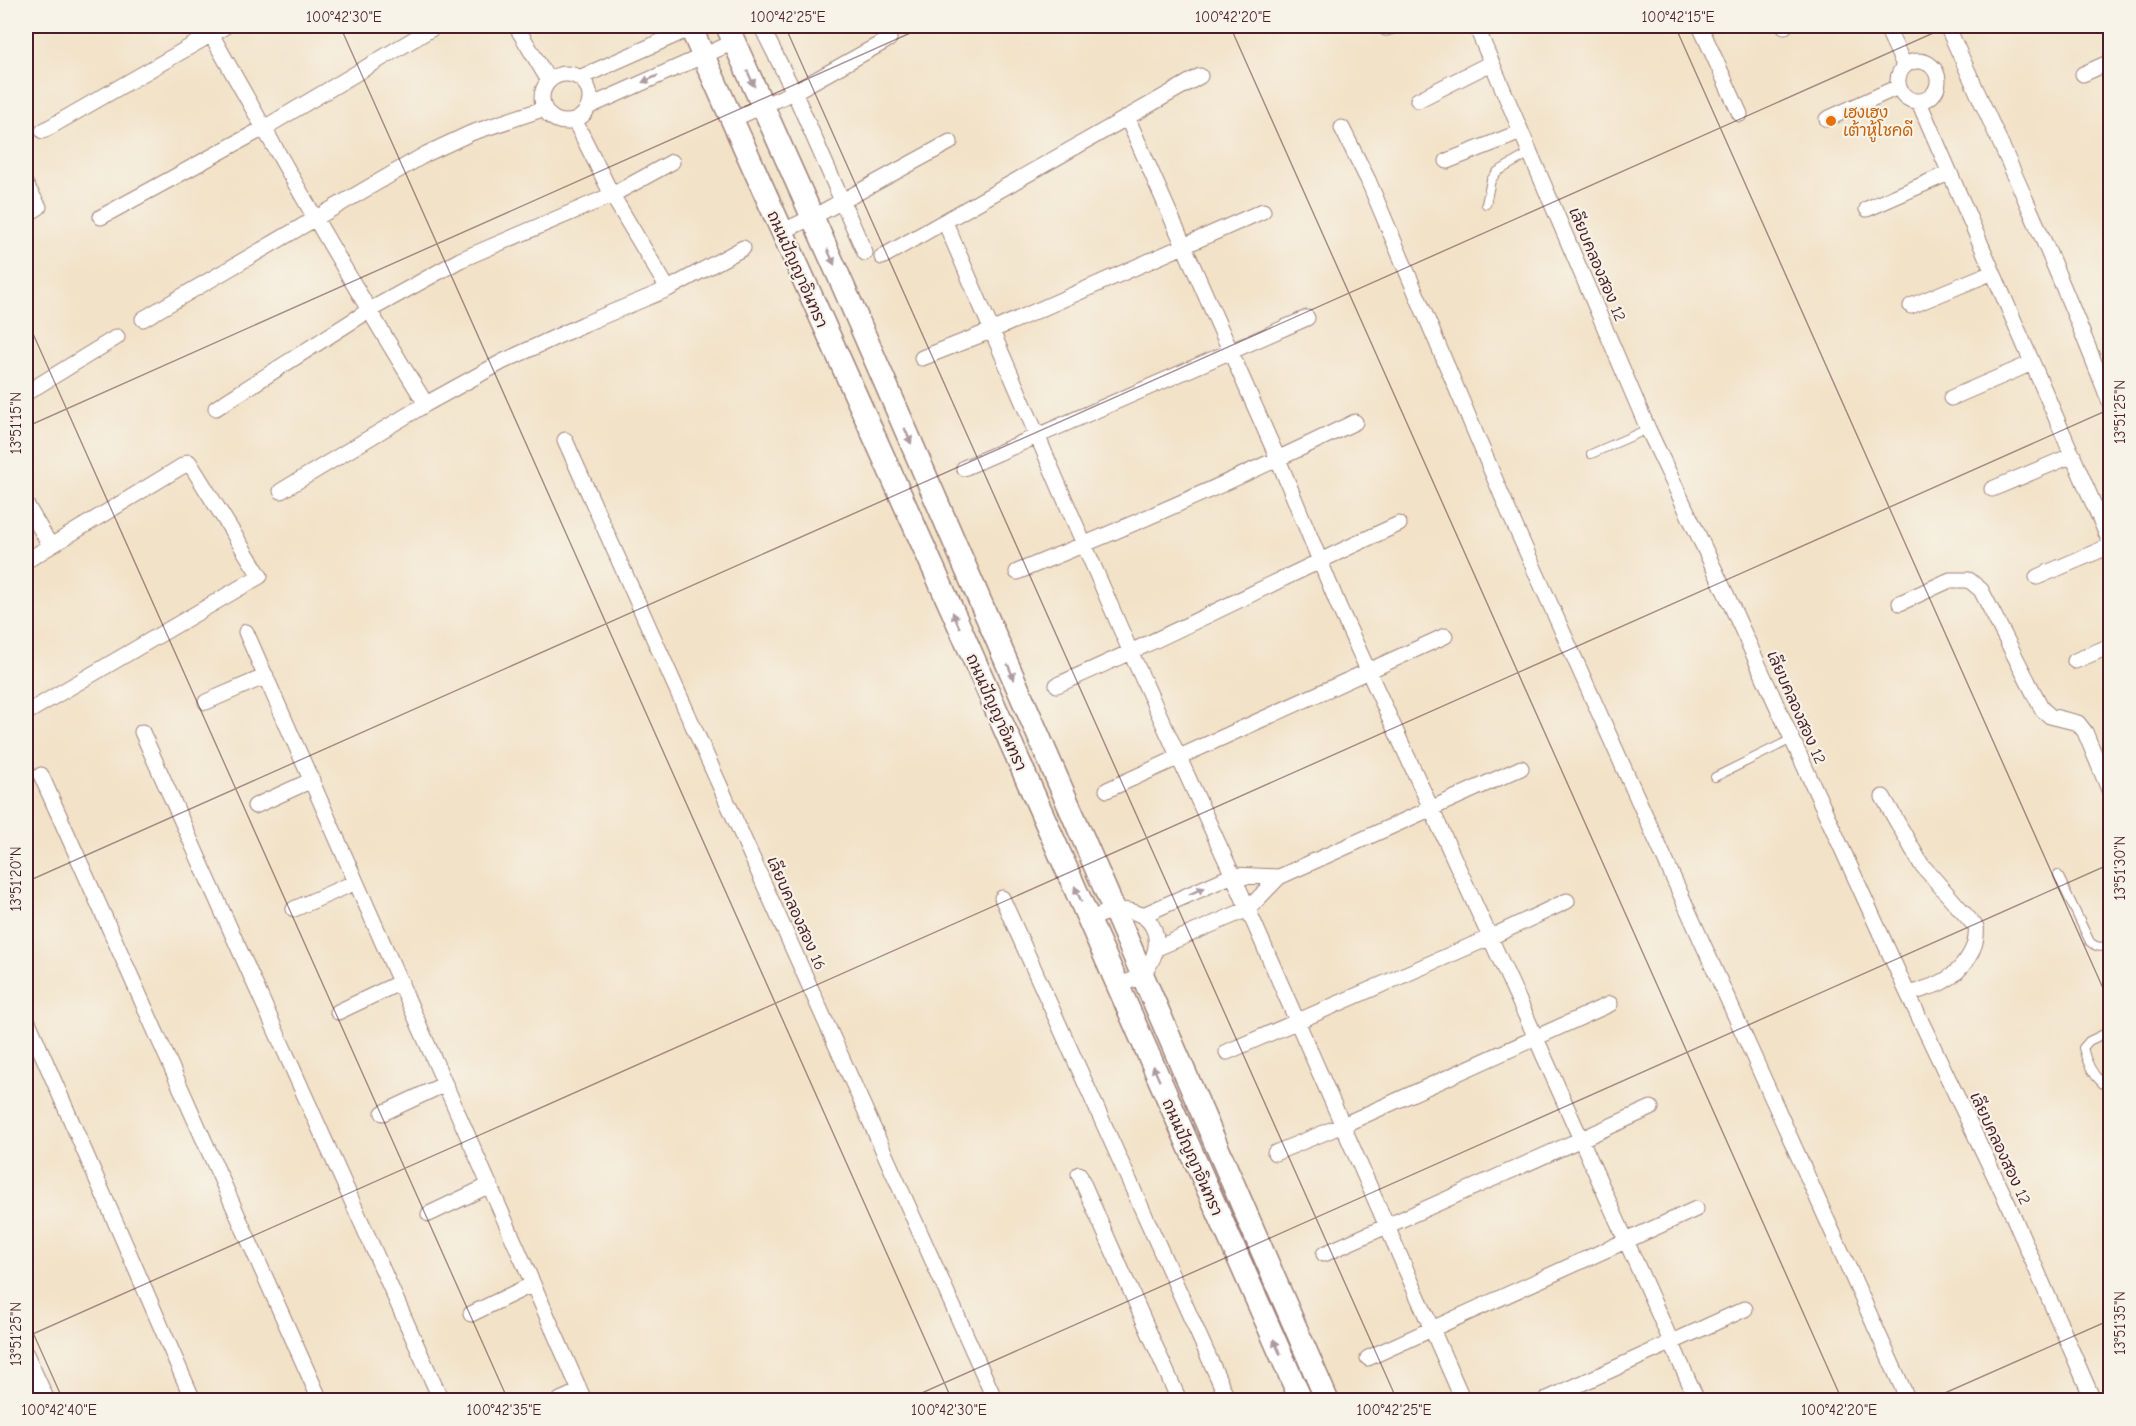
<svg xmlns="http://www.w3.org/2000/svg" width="2136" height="1426" font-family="'Comic Neue','Playpen Sans Thai',sans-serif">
  <rect width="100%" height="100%" fill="#f7f3e8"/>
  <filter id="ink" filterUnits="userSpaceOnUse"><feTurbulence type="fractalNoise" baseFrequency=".0167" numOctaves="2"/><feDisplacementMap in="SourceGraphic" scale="12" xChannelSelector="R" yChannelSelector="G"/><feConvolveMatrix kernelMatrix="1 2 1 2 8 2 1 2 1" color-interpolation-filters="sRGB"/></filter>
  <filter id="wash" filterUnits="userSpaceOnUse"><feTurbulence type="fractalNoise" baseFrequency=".008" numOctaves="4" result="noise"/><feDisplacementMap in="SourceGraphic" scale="24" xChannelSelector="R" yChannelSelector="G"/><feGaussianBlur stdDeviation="1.35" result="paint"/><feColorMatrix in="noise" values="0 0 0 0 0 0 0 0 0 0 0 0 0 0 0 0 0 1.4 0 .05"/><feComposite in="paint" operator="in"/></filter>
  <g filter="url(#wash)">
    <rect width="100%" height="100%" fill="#f2e2c7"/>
  </g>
  <g filter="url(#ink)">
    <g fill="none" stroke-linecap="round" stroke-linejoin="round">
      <defs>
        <path id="lane" d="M1486,204L1491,180L1497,172L1530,153
          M1591,454L1648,429
          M1715,777L1792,739
          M2058,875L2090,942C2097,948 2102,948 2110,944
          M2110,1031L2089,1041L2083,1048C2086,1061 2093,1075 2103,1084L2110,1085"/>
        <path id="street" d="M516,26L549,81
          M761,26L794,92L865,253
          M1476,26L1648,429L1727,596L1908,994L2008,1204L2093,1400
          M1700,26L1740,114
          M1784,26H1785
          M1886,26L1904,65
          M1947,26C2004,150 2061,275 2110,403
          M1386,28L1393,26
          M211,34C281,159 351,283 426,404
          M1898 81a20 20 0 1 1 40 0a20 20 0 1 1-40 0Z
          M2083,74L2110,62
          M542 98a24 24 0 1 1 48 0a24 24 0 1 1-48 0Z
          M579,78L696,26
          M1418,100L1491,63
          M1919,102L2110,542
          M588,107L734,42
          M1127,117L1278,459L1339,607L1531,1027L1697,1400
          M1827,119L1898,87
          M731,120L794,92L889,39
          M575,121L612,195L668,289
          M1342,128L1368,180L1511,517L1908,1400
          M43,131L226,26
          M1447,161L1521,132
          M26,185L39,207L26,215
          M1867,209L1949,173
          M101,217L264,128L436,26
          M945,222L1131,653L1240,891L1463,1400
          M781,232L813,217L950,142
          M882,257L1200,76
          M1911,306L1993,272
          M143,319L426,154L471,133L543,109
          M922,358L993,330L1263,211
          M26,393L117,337
          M1951,398L2032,363
          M216,408L368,311L460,260L612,195L672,162
          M565,440L995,1400
          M964,468L1307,318
          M1992,489L2073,455
          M281,491L426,404L502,362L584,324L668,289L743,248
          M26,504L50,545
          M26,561L189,462L260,576L26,713
          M1017,572C1131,526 1244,476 1355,422
          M2037,577L2110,546
          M1900,603L1950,580H1969L1981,590L2042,709L2050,716L2078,723L2085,732L2110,792
          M246,632L584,1400
          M2075,661L2110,646
          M1057,685C1173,635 1284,576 1399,524
          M206,702L266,676
          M142,732L441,1400
          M41,775L320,1400
          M1107,790L1445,636
          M1883,797L1921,864L1976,927C1979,948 1962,971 1944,981C1934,987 1920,990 1908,994
          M255,806L312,780
          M1002,898L1228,1400
          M294,909L356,882
          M1143,915L1233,875L1279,877
          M1089,920C1097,917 1107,911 1116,910C1157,908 1168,945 1143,973C1138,980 1125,982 1118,985
          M1157,948L1248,909L1279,877L1521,768
          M338,1012L401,982
          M26,1017L193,1400
          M1227,1052L1491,937L1567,901
          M383,1113L445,1084
          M1275,1153L1343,1125L1610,1004
          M1079,1174L1179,1400
          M429,1214L490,1185
          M1324,1254L1651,1108
          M471,1314L533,1284
          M26,1354L47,1400
          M1368,1358L1696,1209
          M560,1400L580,1391
          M1545,1400L1745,1309"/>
        <path id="secondary" d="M690,26L953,612L1301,1400
          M727,26L841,281L1327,1400"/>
      </defs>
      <use href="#lane" stroke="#9e8079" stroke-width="10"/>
      <use href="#street" stroke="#9e8079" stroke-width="17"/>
      <use href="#secondary" stroke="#9e8079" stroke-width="25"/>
      <use href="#lane" stroke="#fff" stroke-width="8"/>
      <use href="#street" stroke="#fff" stroke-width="15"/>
      <use href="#secondary" stroke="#fff" stroke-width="22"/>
    </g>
    <defs><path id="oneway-solid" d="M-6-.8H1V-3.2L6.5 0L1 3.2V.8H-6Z" transform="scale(1.5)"/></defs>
    <g fill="#ae9aa0">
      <use href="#oneway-solid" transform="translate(650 79) rotate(156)"/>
      <use href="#oneway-solid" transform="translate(751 79) rotate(65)"/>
      <use href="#oneway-solid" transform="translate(831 257) rotate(66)"/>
      <use href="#oneway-solid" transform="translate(908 436) rotate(67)"/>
      <use href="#oneway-solid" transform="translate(956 620) rotate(-114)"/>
      <use href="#oneway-solid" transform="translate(1011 672) rotate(67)"/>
      <use href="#oneway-solid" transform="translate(1197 891) rotate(-23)"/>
      <use href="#oneway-solid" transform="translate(1078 894) rotate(-114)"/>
      <use href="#oneway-solid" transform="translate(1156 1073) rotate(-114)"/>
      <use href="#oneway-solid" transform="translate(1277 1347) rotate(-114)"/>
    </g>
  </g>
  <path fill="none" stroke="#4a1f2b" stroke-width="1.5" stroke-opacity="0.45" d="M340,26L952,1400M785,26L1397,1400M1230,26L1842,1400M1675,26L2110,1004M26,318L508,1400M26,427L926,26M26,882L1949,26M26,1317L63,1400M26,1337L2110,409M906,1400L2110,864M1929,1400L2110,1320"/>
  <circle fill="#e8710a" stroke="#f7f3e8" stroke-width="2" cx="1831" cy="121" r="6"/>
  <g text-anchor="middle" stroke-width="4.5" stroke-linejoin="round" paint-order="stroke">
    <g font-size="16" fill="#c56008" stroke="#f7f3e8" text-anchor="start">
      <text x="1843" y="118">เฮงเฮง<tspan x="1843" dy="18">เต้าหู้โชคดี</tspan></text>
    </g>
    <g font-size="16" fill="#4a1f2b" stroke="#f7f3e8">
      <text transform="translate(1598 264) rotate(67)" y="6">เลียบคลองสอง 12</text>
      <text transform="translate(798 269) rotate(66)" y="6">ถนนปัญญาอินทรา</text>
      <text transform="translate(1797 707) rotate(66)" y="6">เลียบคลองสอง 12</text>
      <text transform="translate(997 712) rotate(66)" y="6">ถนนปัญญาอินทรา</text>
      <text transform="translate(797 913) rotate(66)" y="6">เลียบคลองสอง 16</text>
      <text transform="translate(2001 1148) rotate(65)" y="6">เลียบคลองสอง 12</text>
      <text transform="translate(1193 1157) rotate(66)" y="6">ถนนปัญญาอินทรา</text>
    </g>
  </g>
  <rect width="2136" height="1426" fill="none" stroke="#f7f3e8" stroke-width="66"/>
  <rect x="33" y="33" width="2070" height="1360" fill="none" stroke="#4a1f2b" stroke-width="2"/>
  <g font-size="15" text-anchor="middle" fill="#4a1f2b">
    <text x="344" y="22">100°42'30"E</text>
    <text x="788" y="22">100°42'25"E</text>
    <text x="1233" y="22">100°42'20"E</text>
    <text x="1678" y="22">100°42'15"E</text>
    <text transform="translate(2120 412) rotate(-90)" y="5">13°51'25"N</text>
    <text transform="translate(16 423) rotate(-90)" y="5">13°51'15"N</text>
    <text transform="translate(2120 868) rotate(-90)" y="5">13°51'30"N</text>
    <text transform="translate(16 879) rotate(-90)" y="5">13°51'20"N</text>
    <text transform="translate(2120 1323) rotate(-90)" y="5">13°51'35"N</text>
    <text transform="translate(16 1334) rotate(-90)" y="5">13°51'25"N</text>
    <text x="59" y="1415">100°42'40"E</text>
    <text x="504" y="1415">100°42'35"E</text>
    <text x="949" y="1415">100°42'30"E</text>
    <text x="1394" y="1415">100°42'25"E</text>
    <text x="1839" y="1415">100°42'20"E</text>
  </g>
</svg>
